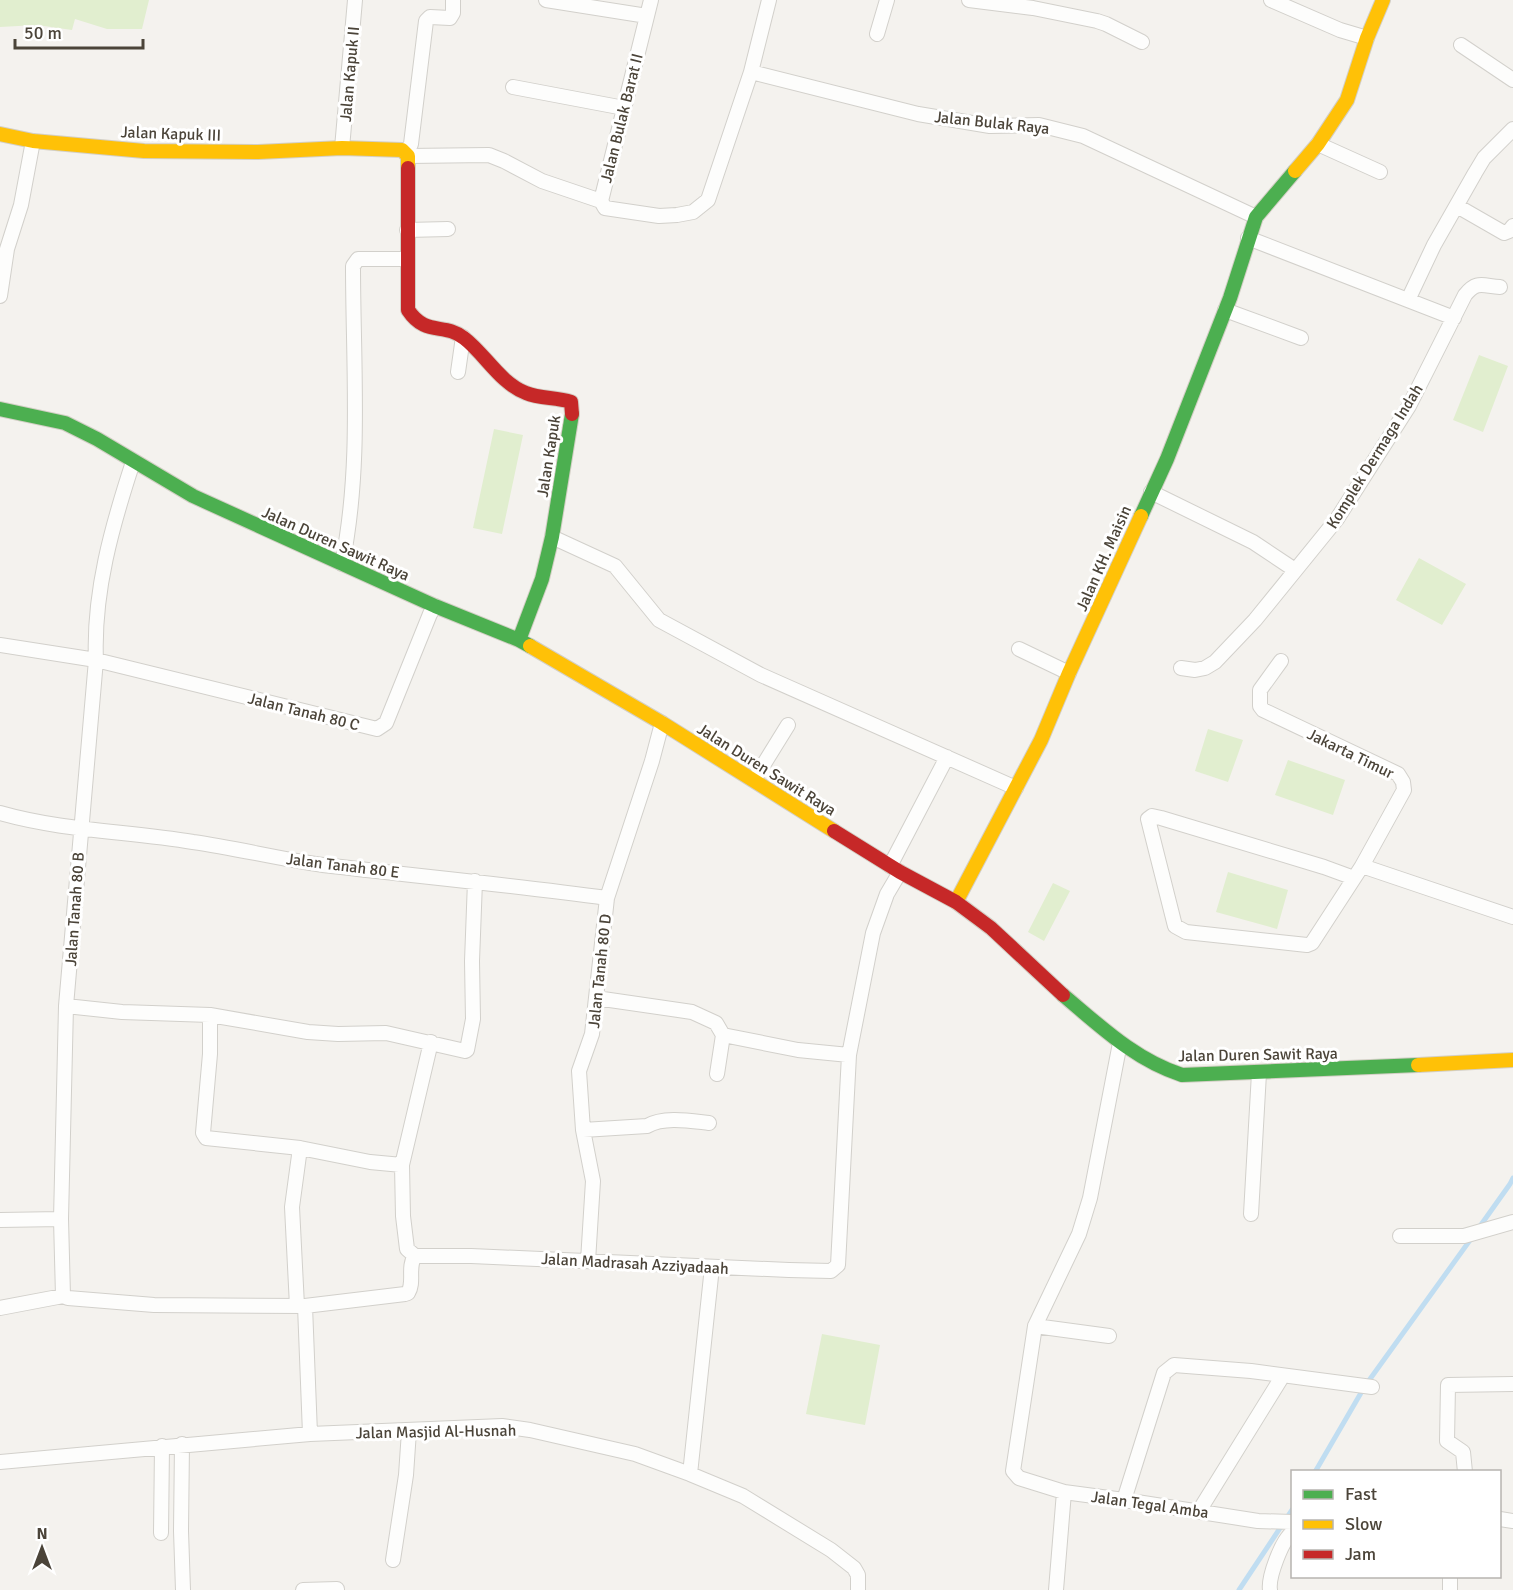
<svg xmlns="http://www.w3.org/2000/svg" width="1513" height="1590" font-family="Signika,sans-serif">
  <rect width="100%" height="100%" fill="#f4f2ee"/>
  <path fill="#e1eecf" d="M0,0H149L142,29H107L75,19L72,30L37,25L0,27Z
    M1479,355L1508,366L1483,432L1453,420Z
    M494,429L523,435L502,534L473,528Z
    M1419,558L1466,584L1442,625L1396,600Z
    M1208,729L1243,740L1228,782L1195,771Z
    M1288,760L1345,780L1333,815L1275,795Z
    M1228,872L1288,890L1277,929L1216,912Z
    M1053,883L1070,891L1044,941L1028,932Z
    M822,1334L880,1345L865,1425L806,1414Z"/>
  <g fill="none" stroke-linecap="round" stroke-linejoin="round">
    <path stroke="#c0ddf1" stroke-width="5" d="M1478,1229L1510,1184L1513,1178
      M1315,1472L1365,1386L1473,1236
      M1239,1590L1292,1510"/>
    <defs>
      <path id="street" d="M546,0L647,16
        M651,0L601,201L605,208L659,216L677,215L693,212L708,200L751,72L769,0
        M969,0L1033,8L1097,21L1106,24L1142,42
        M1271,0L1340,30L1367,38
        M877,34L887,0
        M1461,45L1513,80
        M751,72L918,114L990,126L1039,125L1083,136L1256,217
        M513,87L624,108
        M1318,144L1380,172
        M342,148L355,0
        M406,153L411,144L426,21L430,17L450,18L453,13V0
        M408,156L489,155L504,161L542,181L601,201
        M1457,206L1504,233L1509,231L1513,226
        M407,230L448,229
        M1248,238L1454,318
        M0,296L7,249L21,205L33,141
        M1408,300L1434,245L1475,173L1484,158L1513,129
        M1225,310L1301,338
        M458,372L463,337
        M1151,492L1253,542L1295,570
        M552,537L615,566L659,620L761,675L1016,788
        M342,564C362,467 353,365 353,266L358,259H408
        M0,645L96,660L377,729L386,723L430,614L435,606
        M1019,649L1069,673
        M1281,661L1260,690V706L1263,710L1398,774L1403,782L1404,790L1362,866
        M1181,668L1195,670L1205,668L1215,662L1255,620L1337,519L1409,406L1465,295C1477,280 1483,286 1500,287
        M754,780L788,725
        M0,813C63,831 128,831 193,842C236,848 279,859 323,865C417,876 512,885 607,898
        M890,866L947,757
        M1354,878L1324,867L1161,818L1152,816L1148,819L1175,926L1186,932L1307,945L1312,943L1362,866L1513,917
        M596,998L692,1012L716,1023L723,1035L717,1074
        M66,1006L122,1012L210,1015L308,1032L338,1034L386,1033L465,1051L467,1050L473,1019L472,961L475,881
        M210,1015V1054L203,1133L206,1138L300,1148L370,1162L402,1165
        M723,1035L798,1050L849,1055
        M1120,1043L1090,1198L1079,1234L1035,1326L1013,1471L1019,1478L1064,1492L1124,1500L1258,1521L1292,1522
        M583,1130L647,1126C664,1116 691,1121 709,1123
        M1251,1214L1259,1073
        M0,1220L61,1219
        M1400,1236H1464L1513,1222
        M415,1256H471L789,1270L831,1271L838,1265L849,1055L873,933L887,894L900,872
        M415,1256L407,1249L403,1216L402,1165L431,1042
        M588,1261L593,1181L583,1130L579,1071L592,1034L607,898L652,761L662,723
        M63,1296L61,1219L66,1006L96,660C93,593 112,526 133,462
        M297,1306L292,1207L300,1148
        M305,1306L310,1434
        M0,1308L63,1296L68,1298L154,1305L305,1306L405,1294L408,1293C415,1282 407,1267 415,1256
        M1035,1326L1109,1336
        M182,1444L181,1531L183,1590
        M0,1462L310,1434L502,1426L530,1430L635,1454L690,1474L743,1496L831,1550L854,1568L858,1575V1590
        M1465,1472L1463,1452L1447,1441L1448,1385L1513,1384
        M690,1474L712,1267
        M1124,1500L1164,1373L1174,1365L1251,1371L1372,1387
        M1199,1511L1282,1377
        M1500,1519L1513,1521
        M161,1533L162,1446
        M393,1560L406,1475L409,1431
        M1450,1576V1590
        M303,1590L337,1589
        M1056,1590L1064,1492
        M1270,1590C1268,1577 1282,1540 1292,1533"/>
      <path id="fast" d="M0,409L65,423L97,439L193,496L435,606L519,640L530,646
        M1141,516L1167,459L1230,298L1256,217L1295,171
        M519,640L542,579L552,537L572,414
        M1063,995C1100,1026 1135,1060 1182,1075L1418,1065"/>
      <path id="slow" d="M0,134L33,141L144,151L258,152L342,148L402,150L408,156V168
        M1295,171L1318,144L1347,100L1367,38L1383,0
        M530,646L662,723L834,831
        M956,902L1041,740L1069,673L1141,516
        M1418,1065L1513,1060"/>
      <path id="jam" d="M408,168V310C426,337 444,322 464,338C485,354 500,383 526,393C540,399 556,397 571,402L572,414
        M834,831L900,872L956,902L991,928L1063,995"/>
    </defs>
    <use href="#street" stroke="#d2d0cb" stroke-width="16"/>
    <use href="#fast" stroke="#d3cfc5" stroke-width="16"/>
    <use href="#slow" stroke="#d3cfc5" stroke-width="16"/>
    <use href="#jam" stroke="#d3cfc5" stroke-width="16"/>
    <use href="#street" stroke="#fdfdfc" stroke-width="14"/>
    <use href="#fast" stroke="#4caf50" stroke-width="14"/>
    <use href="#slow" stroke="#ffc107" stroke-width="14"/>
    <use href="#jam" stroke="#c62828" stroke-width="14"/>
  </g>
  <g text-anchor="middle" stroke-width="6" stroke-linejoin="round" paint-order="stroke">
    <g font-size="16" fill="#4b4439" stroke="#fff">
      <text transform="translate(349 74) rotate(-85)" y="6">Jalan Kapuk II</text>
      <text transform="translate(621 118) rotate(-76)" y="6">Jalan Bulak Barat II</text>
      <text transform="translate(992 122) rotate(6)" y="6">Jalan Bulak Raya</text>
      <text transform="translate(171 133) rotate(2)" y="6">Jalan Kapuk III</text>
      <text transform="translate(548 456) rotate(-81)" y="6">Jalan Kapuk</text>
      <text transform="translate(1374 456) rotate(-58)" y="6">Komplek Dermaga Indah</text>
      <text transform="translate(336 543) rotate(24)" y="6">Jalan Duren Sawit Raya</text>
      <text transform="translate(1103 558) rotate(-66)" y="6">Jalan KH. Maisin</text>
      <text transform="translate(304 711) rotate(14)" y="6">Jalan Tanah 80 C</text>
      <text transform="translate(1351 753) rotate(26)" y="6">Jakarta Timur</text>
      <text transform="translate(767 769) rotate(32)" y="6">Jalan Duren Sawit Raya</text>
      <text transform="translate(343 865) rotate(7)" y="6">Jalan Tanah 80 E</text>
      <text transform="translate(74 909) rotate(-86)" y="6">Jalan Tanah 80 B</text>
      <text transform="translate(599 971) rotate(-84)" y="6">Jalan Tanah 80 D</text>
      <text transform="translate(1258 1054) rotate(-1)" y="6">Jalan Duren Sawit Raya</text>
      <text transform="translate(635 1263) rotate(3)" y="6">Jalan Madrasah Azziyadaah</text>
      <text transform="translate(436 1431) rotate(-1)" y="6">Jalan Masjid Al-Husnah</text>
      <text transform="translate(1150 1504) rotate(8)" y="6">Jalan Tegal Amba</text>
    </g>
  </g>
  <rect x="1291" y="1470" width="210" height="108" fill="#ffffff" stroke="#b7b4b0" stroke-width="1.5"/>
  <rect x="1303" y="1490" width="30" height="9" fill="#4caf50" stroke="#b7b4b0" stroke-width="1.5"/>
  <text x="1345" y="1500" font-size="18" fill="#4b4439">Fast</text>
  <rect x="1303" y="1520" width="30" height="9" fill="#ffc107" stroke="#b7b4b0" stroke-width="1.5"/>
  <text x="1345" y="1530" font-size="18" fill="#4b4439">Slow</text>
  <rect x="1303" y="1550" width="30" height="9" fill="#c62828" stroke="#b7b4b0" stroke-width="1.5"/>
  <text x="1345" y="1560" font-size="18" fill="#4b4439">Jam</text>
  <g transform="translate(42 1548)" stroke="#ffffff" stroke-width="4.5" paint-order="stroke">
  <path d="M0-4.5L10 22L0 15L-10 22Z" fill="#4b4439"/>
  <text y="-9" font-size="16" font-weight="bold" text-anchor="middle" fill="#4b4439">N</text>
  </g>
  <path d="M15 39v9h128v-9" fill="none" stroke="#4b4439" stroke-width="3"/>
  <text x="24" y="39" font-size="18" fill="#4b4439" stroke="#ffffff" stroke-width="4.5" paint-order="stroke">50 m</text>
</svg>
